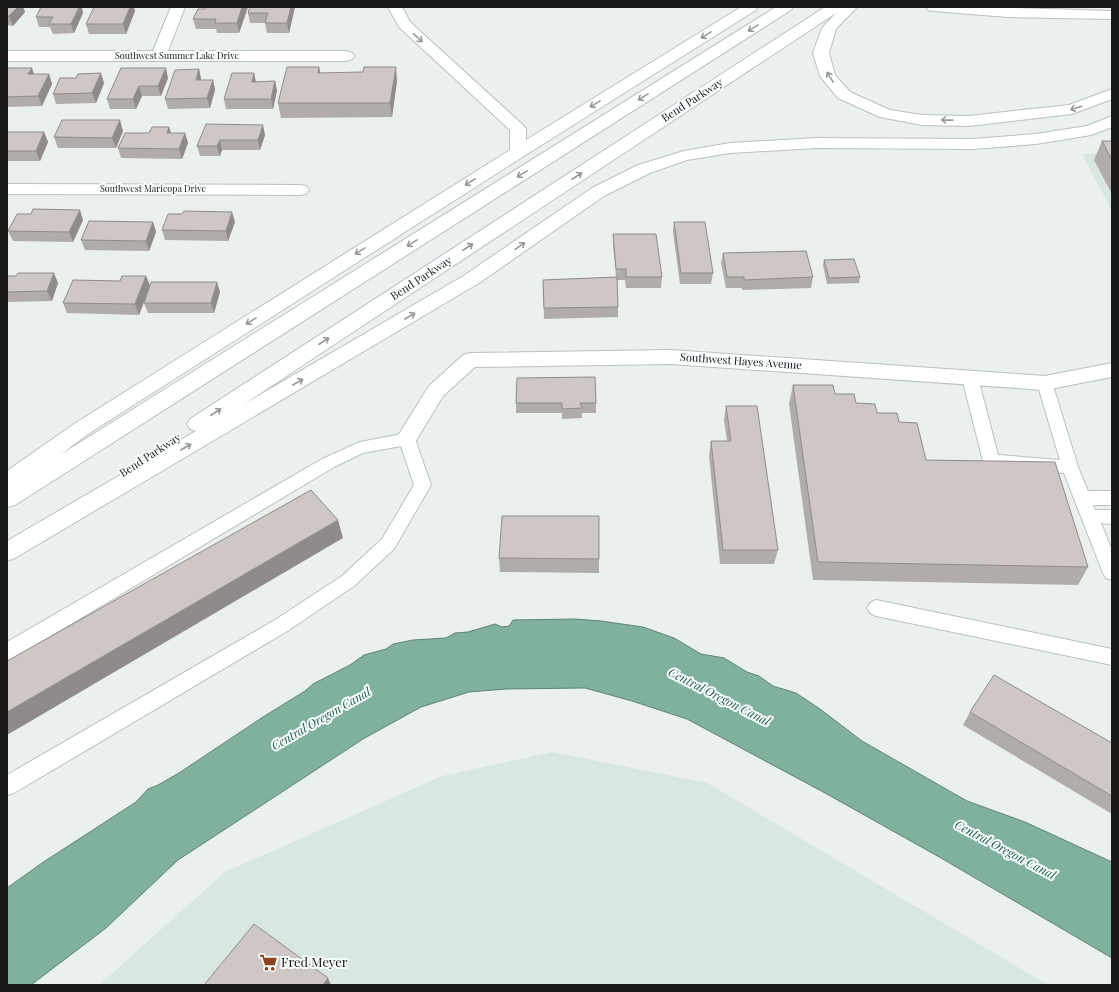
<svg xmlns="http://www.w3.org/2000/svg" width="1119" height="992" font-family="'Playfair Display',serif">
  <rect width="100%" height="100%" fill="#e9f0ed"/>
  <path fill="#d8e7e0" d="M1112,153V211L1082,154Z
    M552,752L707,783L1048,985H99L225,872L442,776Z"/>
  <path fill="#7fb19d" stroke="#608375" d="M575,619L601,621L643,627L674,638L701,654L724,658L747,672L759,676L773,686L796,693L820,709L862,741L967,801L1025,822L1112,862V958L941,858L825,793L687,719L632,701L585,688L506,689L469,692L421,707L363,739L178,860L106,928L31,985H7V888L42,863L136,802L148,789L158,785L179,773L263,717L305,691L313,684L350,665L364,655L386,649L393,644L413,640L446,638L455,633L468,632L495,624L502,627L509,626L513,620Z"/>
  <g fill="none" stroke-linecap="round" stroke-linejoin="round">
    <defs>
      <path id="lane" d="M970,373L976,374L978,378L998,455L1060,460L1037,383L1039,379L1045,377L1051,379L1078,467L1088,491H1112V505H1093L1095,510H1112V524L1101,523L1112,551V580L1106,578L1103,573L1064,473L991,467L985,465L983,461L962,378L964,374Z
        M407,433L413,435L415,439L431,485L394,549L354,586L289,630L14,793L7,795V775L275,620L342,576L382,539L414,485L401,446L363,453L334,467L14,658L7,660V642L322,459L360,442Z
        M876,600L1112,649V665L876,616L870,613L867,608L870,603Z"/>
      <path id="street" d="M171,7H185L168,51H347L352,53L355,56L352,59L347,61H7V51H153Z
        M7,184L300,185L306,186L309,190L306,194L300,195L7,194Z
        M671,350L1045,376L1112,363V377L1045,390L671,364L475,367L443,396L414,444L407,447L400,444L396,439L429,386L463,355L470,353Z"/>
      <path id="primary" d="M926,7H987L1112,11V19L1008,17L933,11L928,10Z"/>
      <path id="highway" d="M388,7H402L410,22L524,126L526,129V140L741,7H758L756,10L524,156L88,434L60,455L776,7H793L791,10L15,505L7,507V471L74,424L510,150V130L399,27Z
        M825,7H857L836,29L829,53L835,75L850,92L890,110L922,115L969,116L1069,105L1112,89V99L1072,114L969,126L922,125L880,117L838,98L820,76L813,53L822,28L836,13L244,404L465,275L592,188L638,165L684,151L730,143L816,138L973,139L1036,134L1087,126L1112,116V127L1091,135L1036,144L973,149L816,148L730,153L687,160L650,173L604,196L479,283L15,558L7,561V541L196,431L190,429L187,424L190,419Z"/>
    </defs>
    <use href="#lane" stroke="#bac1be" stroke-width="2"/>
    <use href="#street" stroke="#bac1be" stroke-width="2"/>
    <use href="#primary" stroke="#bac1be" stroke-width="2"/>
    <use href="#highway" stroke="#bac1be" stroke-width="2"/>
    <use href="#lane" fill="#fff" fill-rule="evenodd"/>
    <use href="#street" fill="#fff" fill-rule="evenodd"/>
    <use href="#primary" fill="#fff" fill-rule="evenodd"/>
    <use href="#highway" fill="#fff" fill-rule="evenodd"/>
  </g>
  <path fill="#b1aba9" d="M7,7H23L25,12L13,26L7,25Z
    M206,7H248L239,33H217L216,29H196L193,19L205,9Z
    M295,7L289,33H267L265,23H250L248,13Z
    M135,11L126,34H89L86,24Z
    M83,13L74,33L53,34L50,27H39L36,17Z
    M319,67L320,73L397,81L392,117L281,118L278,103Z
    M32,68L34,74H49L52,84L42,106L7,107V70Z
    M121,68L168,78L161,96H142L136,109H110L107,99Z
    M199,69L201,80H213L215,90L210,108L168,109L165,99Z
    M275,81L277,91L273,109H226L224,99L256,82Z
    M104,83L96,103L56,104L53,94Z
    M206,124L265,135L260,150H222L220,156H200L197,146Z
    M169,127L171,133H185L188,143L182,159L121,158L118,148L149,133Z
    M123,131L116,148H58L54,137Z
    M7,132H44L48,142L40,161H7Z
    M1102,141H1112V194L1094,160Z
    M83,220L73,242L13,241L8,231Z
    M153,222L156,232L149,251L85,250L81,240Z
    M235,222L228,241L165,240L162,230Z
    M674,222L713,273L711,284H680L673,232Z
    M613,234L662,277L661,288H626L625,280H617L618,307V317L544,319L543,280L616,277L613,244Z
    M723,253L813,277L811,288L742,290V288H726L721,263Z
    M824,260L860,277L859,283L827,284L823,265Z
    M7,276L58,283L52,301L7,302Z
    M146,276L150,286L139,315L67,313L63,303L120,281Z
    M220,292L214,313H148L144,303Z
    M793,385L835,394L899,422L926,460L1088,567L1078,585L813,580L789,404Z
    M516,403H596V413H582V418L562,419V413H516Z
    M726,406L778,550L774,564H720L709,456L711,441H727L724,420Z
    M499,558L599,559V573L500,572Z
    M970,712L1112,743V814L963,725Z"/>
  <path fill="#908b8a" d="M18,7H23L25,12L13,26L9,16Z
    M79,7H82L83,13L74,33L71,24Z
    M130,7H134L135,11L126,34L123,24Z
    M242,7H248L239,33L237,23Z
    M291,7H295L289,33L287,23Z
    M319,67L322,81L318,73Z
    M396,67L397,81L392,117L390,103Z
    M32,68L35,78L28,74Z
    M166,68L168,78L161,96L158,86Z
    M199,69L201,79L198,90L196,80Z
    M101,73L104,83L96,103L92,93Z
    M254,73L256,82H252Z
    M49,74L52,84L42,106L38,96Z
    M213,80L215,90L210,108L207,98Z
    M275,81L277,91L273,109L271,99Z
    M139,86L142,96L136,109L133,99Z
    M120,120L123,131L116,148L112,138Z
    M263,125L265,135L260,150L258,140Z
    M169,127L172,137L167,133Z
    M44,132L48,142L40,161L36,151Z
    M185,133L188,143L182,159L179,149Z
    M220,140L222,150L220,156L217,146Z
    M80,210L83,220L73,242L69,232Z
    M232,212L235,222L228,241L226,231Z
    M153,222L156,232L149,251L146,241Z
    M54,273L58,283L52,301L47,291Z
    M146,276L150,286L139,315L135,304Z
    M217,282L220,292L214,313L211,303Z
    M338,520L343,538L7,735V712Z
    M328,978L331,985H323Z"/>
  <path fill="#cec7c5" stroke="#908b8a" d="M7,7H18L9,16H7Z
    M41,7H79L71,24H49L53,17H36Z
    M94,7H130L123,24H86Z
    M206,7H242L237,23H215L216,19H193L198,9H205Z
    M250,7H291L287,23H265L268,13H248Z
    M287,67H319L318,73L363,72L364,67H396L390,103H278Z
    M8,68H32L28,74H49L38,96L7,97V70Z
    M121,68H166L158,86H139L133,99H107Z
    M199,69L196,80H213L207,98L165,99L175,70Z
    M101,73L92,93L53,94L60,78H76L78,74Z
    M232,73H254L252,82L275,81L271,99H224Z
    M62,120H120L112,138L54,137Z
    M206,124L263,125L258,140H220L217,146H197Z
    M152,127H169L167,133H185L179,149L118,148L125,133H149Z
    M7,132H44L36,151H7Z
    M1102,141H1112V160Z
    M33,209L80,210L69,232L8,231L17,214H31Z
    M184,211L232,212L226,231L162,230L168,214H182Z
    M89,221L153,222L146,241L81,240Z
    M674,222H705L713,273H681Z
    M613,234H656L662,277H626V269H616Z
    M806,251L813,277L744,280V277H727L723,253Z
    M854,259L860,277L829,278L824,260Z
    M18,273H54L47,291L7,292V276H16Z
    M122,276H146L135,304L63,303L73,280L120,281Z
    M617,277L618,307L544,308L543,280Z
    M151,282H217L211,303H144Z
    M595,377L596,403H580L582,408L562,409V403H516L517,378Z
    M793,385H833L835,394H854L856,403L875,404L877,413H897L899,422L917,423L926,460L1055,462L1088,567L818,562Z
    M726,406H757L778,550H723L711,441H731Z
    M311,490L338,520L7,712V661Z
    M502,516H599V559L499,558Z
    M994,675L1112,743V796L970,712Z
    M254,924L328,978L323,985H204Z"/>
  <defs><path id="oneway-shaft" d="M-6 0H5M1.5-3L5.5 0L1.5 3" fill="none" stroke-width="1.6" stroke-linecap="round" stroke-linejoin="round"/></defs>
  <g stroke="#979897">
    <use href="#oneway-shaft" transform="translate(753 28) rotate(148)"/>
    <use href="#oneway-shaft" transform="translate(706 35) rotate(148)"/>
    <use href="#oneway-shaft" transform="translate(418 38) rotate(43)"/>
    <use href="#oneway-shaft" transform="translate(830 77) rotate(-122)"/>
    <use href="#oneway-shaft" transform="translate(643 97) rotate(148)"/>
    <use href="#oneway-shaft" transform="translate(595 104) rotate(148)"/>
    <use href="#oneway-shaft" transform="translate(1076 108) rotate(163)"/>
    <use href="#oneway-shaft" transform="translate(947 120) rotate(-179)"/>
    <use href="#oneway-shaft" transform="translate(522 174) rotate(148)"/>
    <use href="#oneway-shaft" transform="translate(577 176) rotate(-33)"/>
    <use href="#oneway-shaft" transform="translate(470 182) rotate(148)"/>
    <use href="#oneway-shaft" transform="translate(412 243) rotate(148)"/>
    <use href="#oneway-shaft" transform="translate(520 246) rotate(-35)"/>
    <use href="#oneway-shaft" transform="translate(468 247) rotate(-33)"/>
    <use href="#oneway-shaft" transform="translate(360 251) rotate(148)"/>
    <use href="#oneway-shaft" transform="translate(410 316) rotate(-30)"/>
    <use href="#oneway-shaft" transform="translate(251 321) rotate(148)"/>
    <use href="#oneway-shaft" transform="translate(324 341) rotate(-33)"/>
    <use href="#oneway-shaft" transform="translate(298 382) rotate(-30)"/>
    <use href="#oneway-shaft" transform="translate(216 412) rotate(-33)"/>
    <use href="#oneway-shaft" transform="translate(186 447) rotate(-30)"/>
  </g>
  <defs>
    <symbol id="supermarket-bare" viewBox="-9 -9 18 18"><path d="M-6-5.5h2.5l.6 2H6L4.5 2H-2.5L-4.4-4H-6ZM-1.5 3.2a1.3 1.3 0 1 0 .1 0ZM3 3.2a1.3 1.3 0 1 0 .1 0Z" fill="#8b4323" stroke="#f6fdfa" stroke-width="2.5" paint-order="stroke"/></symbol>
  </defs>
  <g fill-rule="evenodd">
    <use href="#supermarket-bare" x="256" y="950" width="25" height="25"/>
  </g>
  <g text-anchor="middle" stroke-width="4" stroke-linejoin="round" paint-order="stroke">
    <g font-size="9" fill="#171918" stroke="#f6fdfa">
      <text x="177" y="59">Southwest Summer Lake Drive</text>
      <text x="153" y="192">Southwest Maricopa Drive</text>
    </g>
    <g font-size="11" fill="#171918" stroke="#f6fdfa">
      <text transform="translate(692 100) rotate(-33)" y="4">Bend Parkway</text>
      <text transform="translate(421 278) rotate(-33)" y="4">Bend Parkway</text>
      <text transform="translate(741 361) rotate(4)" y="4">Southwest Hayes Avenue</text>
      <text transform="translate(150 455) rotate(-33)" y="4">Bend Parkway</text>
    </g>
    <g font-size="12" font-style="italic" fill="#215f4a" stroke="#f6fdfa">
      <text transform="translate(719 697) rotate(27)" y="4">Central Oregon Canal</text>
      <text transform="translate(321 719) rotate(-30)" y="4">Central Oregon Canal</text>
      <text transform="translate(1005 850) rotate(28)" y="4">Central Oregon Canal</text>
    </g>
    <g font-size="13" fill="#171918" stroke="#f6fdfa" text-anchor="start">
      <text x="281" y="967">Fred Meyer</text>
    </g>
  </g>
  <rect width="1119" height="992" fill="none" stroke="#171918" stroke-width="16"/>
</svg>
